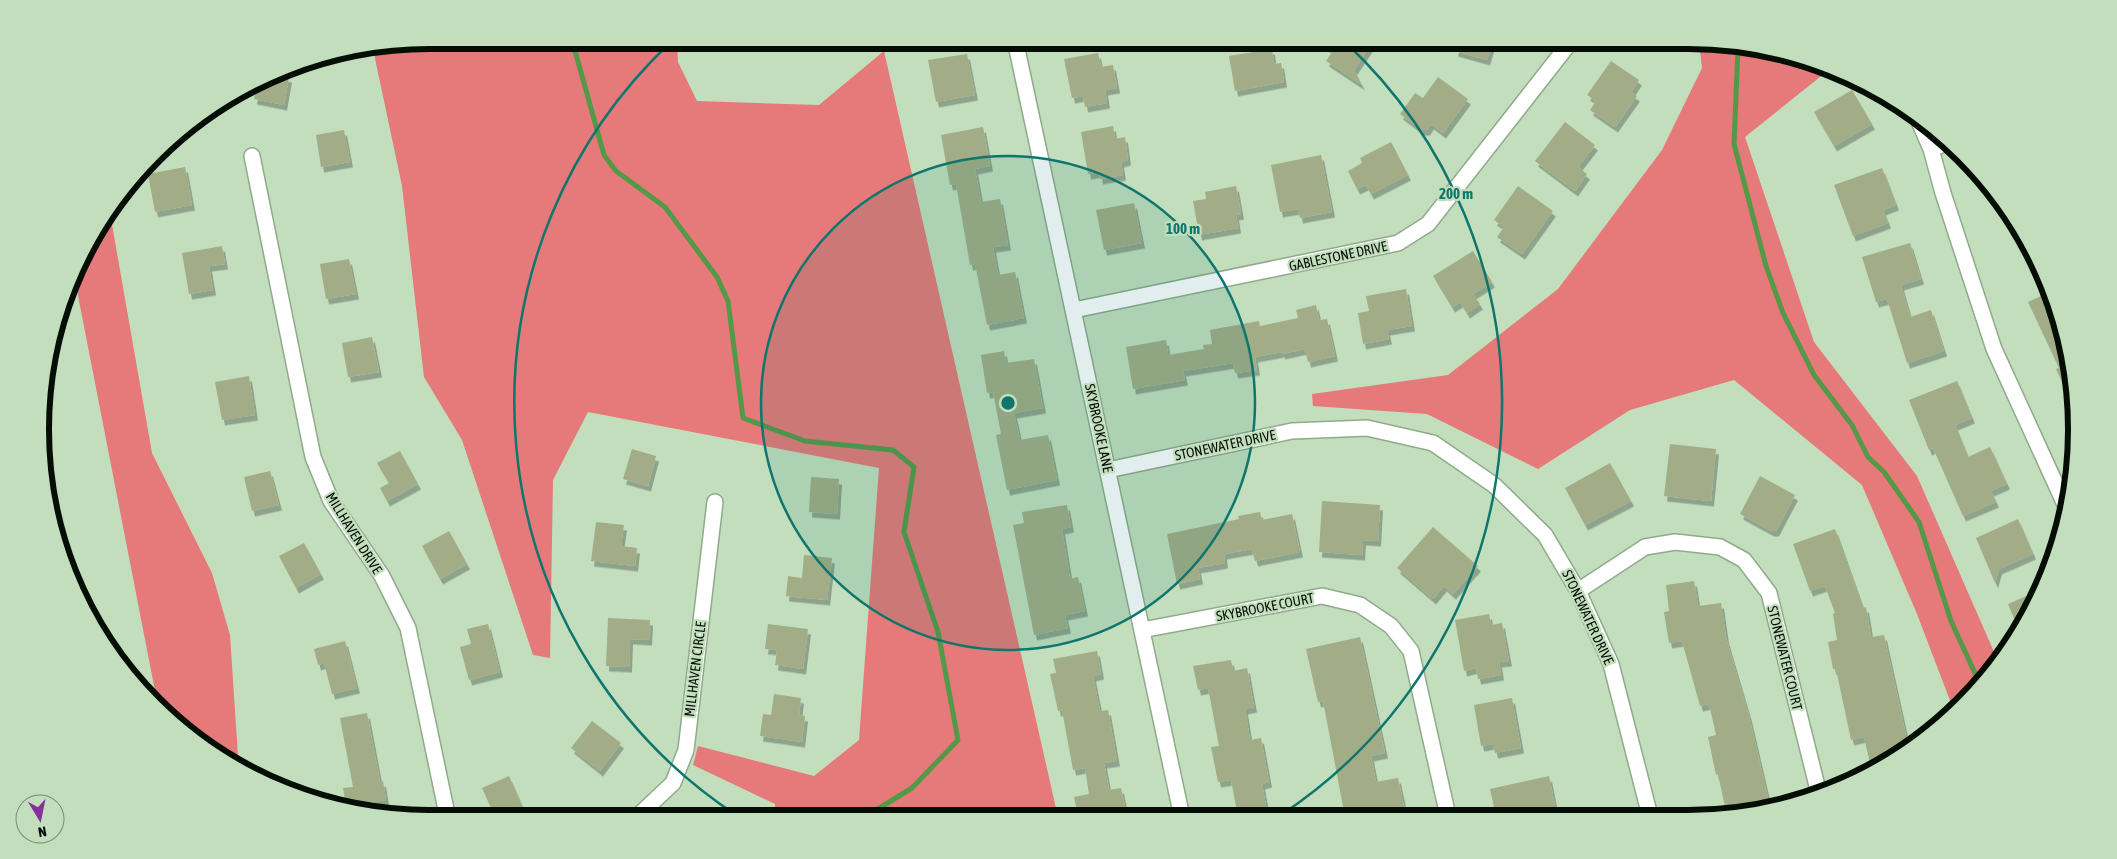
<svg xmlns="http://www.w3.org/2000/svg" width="2117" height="859" font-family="'Asap Condensed',sans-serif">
  <defs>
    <filter id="shadow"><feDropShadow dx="3" dy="5.5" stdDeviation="0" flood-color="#0004"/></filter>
  </defs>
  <rect width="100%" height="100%" fill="#c2debd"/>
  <path fill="#e67979" d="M430,40H677L678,62L697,101L819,105L884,51L1058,817L775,818V804L693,765L698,746L814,776L859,740L879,468L588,412L553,480L550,658L533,655L462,440L424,377L402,186L373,49Z
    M1699,42L1812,61L1830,69L1745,137L1814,342L1917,476L1998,661L1954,711L1917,614L1862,485L1734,380L1630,410L1538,469L1427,414L1313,406L1312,394L1448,375L1558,289L1662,150L1702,68Z
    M110,213L152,453L212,573L230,635L238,756L237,762L192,738L157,701L74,275L92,235Z"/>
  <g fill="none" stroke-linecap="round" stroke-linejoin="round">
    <path stroke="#539947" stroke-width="5" d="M572,40L604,155L616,171L665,207L717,277L728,301L743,418L805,441L893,450L914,467L904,532L938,632L958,740L912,788L863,818
      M1738,48L1734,144L1766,266L1783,313L1814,375L1852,425L1868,457L1884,472L1919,522L1951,621L1979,682"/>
  </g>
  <path fill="#a2ad87" filter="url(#shadow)" d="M1316,40H1374L1354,70L1362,85L1326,61L1333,51Z
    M1458,40H1493L1487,60L1455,51Z
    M1272,49L1274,64L1281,63L1284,82L1235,91L1229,56Z
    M1098,53L1101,67L1113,65L1117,88L1105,90L1107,103L1085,107L1083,96L1072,98L1064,59Z
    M967,54L975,95L936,102L928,60Z
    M1611,61L1639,80L1631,92L1637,96L1615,127L1590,110L1596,101L1587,95Z
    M275,74L289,77L284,105L254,99L257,82Z
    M1438,77L1468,99L1443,133L1431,124L1427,130H1421L1400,114L1415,93L1423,98Z
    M1852,90L1872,124L1834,146L1814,112Z
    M1565,122L1595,145L1578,167L1587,174L1575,191L1535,161Z
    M1113,126L1115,139L1125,137L1128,160L1121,162L1123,175L1100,179L1099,172L1088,174L1081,132Z
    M983,127L990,166L975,169L981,202L1000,199L1008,245L993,247L998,275L1015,272L1024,318L987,325L975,264L970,265L956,184L950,185L941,135Z
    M344,130L350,162L321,167L316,135Z
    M1391,142L1408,175L1371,194L1366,185L1357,189L1348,171L1362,163L1360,158Z
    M1321,155L1332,212L1300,218L1298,209L1280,212L1271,165Z
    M185,167L192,205L155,212L148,174Z
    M1882,168L1896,205L1883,210L1888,223L1853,236L1834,185Z
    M1236,186L1241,214L1236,215L1238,228L1199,235L1193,201L1206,199L1205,192Z
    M1518,186L1553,211L1522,254L1497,237L1504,227L1494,220Z
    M1134,203L1142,243L1104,250L1096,210Z
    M1910,243L1921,279L1901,285L1910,317L1931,310L1944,351L1907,363L1887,299L1876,302L1862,257Z
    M222,246L225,264L209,266L213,290L189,294L182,253Z
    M1473,251L1492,282L1473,294L1480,304L1467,313L1460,302L1452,307L1433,276Z
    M349,259L356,294L326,299L320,264Z
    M1406,289L1412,326L1387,330L1389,339L1363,344L1358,313L1369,311L1366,296Z
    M2050,292L2064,328L2076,403L2072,404L2056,369L2059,368L2028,302Z
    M1316,305L1319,320L1327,319L1335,356L1308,362L1305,349L1282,354V352L1255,357L1257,370L1235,373L1233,363L1183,371L1185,380L1133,389L1126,347L1166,340L1168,355L1204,349L1203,345L1212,344L1210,330L1259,321L1260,326L1298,318L1296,310Z
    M372,337L379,372L348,377L342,343Z
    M1004,351L1006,363L1034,359L1043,408L1014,413L1020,440L1048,435L1057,480L1007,490L996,435L1001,434L993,392L987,393L981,355Z
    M249,376L255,415L222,420L215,382Z
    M1957,381L1972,418L1955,425L1968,457L1990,447L2007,484L1991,491L1996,502L1963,516L1933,448L1929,450L1909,400Z
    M1670,444L1716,449L1711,501L1664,496Z
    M632,449L656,456L648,486L623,479Z
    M400,451L418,484L387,501L380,488L389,483L377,463Z
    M1610,463L1631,501L1585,525L1565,488Z
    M270,471L279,505L252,511L244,477Z
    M1760,476L1795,495L1776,531H1771L1740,514Z
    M811,477L839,479L837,514L809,512Z
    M1322,501L1380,505L1378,541L1363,540L1362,555L1319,552Z
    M1067,505L1071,527L1062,529L1070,579L1078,577L1085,611L1065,615L1068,628L1034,635L1013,525L1024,523L1022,512Z
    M1260,512L1262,520L1292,514L1300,552L1255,561L1252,549L1224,554L1225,563L1198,568L1200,579L1177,584L1167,534L1239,519L1238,516Z
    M2018,519L2033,554L1999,569L1995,583L1976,538Z
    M596,522L624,525L621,546L637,548L635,566L591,561Z
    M1433,527L1478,566L1453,594L1444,586L1433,599L1397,568Z
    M1835,529L1863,608L1866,607L1871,637L1884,635L1908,745L1871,768L1864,737L1851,740L1836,669H1833L1828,642L1837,640L1833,614L1835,613L1825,586L1810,591L1793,544Z
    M449,531L467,564L440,579L422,546Z
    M304,543L321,574L296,588L279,556Z
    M804,555L832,558L827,600L786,596L788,576L802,578Z
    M1694,581L1698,606L1721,603L1726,638L1749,716L1770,807L1739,816H1727L1718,774L1716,775L1708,737L1716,735L1709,704L1700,706L1682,641L1669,643L1664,612L1669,611L1666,585Z
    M2038,591L2019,630L2008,604Z
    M1489,614L1491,625L1502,623L1509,661L1499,662L1501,675L1478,679L1476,668L1464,671L1455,620Z
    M608,618L650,620L649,640L630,639L629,667L606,666Z
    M488,624L500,672L469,680L460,647L471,644L467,629Z
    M768,624L808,629L803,669L775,665L777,650L765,649Z
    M1360,637L1385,753L1371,756L1376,782L1398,778L1406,816L1345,817L1323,701L1318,702L1306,649Z
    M345,641L357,688L332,694L324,663L318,665L314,649Z
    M1097,651L1101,674L1093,676L1100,711L1108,710L1117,761L1104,763L1109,790L1121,788L1127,817H1078L1074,797L1089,794L1085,768L1073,770L1062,710L1058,711L1050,674L1056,673L1053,659Z
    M1231,660L1233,671L1247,668L1254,707L1245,709L1250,740L1261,738L1269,782L1262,784L1268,817H1238L1231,780L1218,782L1211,747L1219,746L1208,688L1198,690L1193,666Z
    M774,694L801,698L799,715L805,716L802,742L760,736L763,714L771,715Z
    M1512,698L1521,748L1495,753L1493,744L1481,746L1474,705Z
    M367,713L380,782L383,781L386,800L373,802L374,810L346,805L343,788L353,787L340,718Z
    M592,721L621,743L600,771L571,748Z
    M509,776L528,819H496L482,788Z
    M1549,776L1557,816H1496L1490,789Z"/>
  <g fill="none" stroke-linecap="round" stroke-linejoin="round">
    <defs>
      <path id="minor" d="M1015,40L1182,817
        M1917,117L1931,149L1943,193L1994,349L2067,509
        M1931,149L1949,142
        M252,156L313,457L331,501L382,576L408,628L448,819
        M1074,310L1398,243L1428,224L1565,49L1570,40
        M1108,470L1292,431L1367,428L1433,443L1494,485L1545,535L1578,591L1611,664L1650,816
        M1578,591L1645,547L1675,542L1720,547L1744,560L1769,593L1819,794
        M1142,630L1322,596L1360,605L1391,626L1411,651L1448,816
        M636,818L673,783L686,750L715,502"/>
    </defs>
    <use href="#minor" stroke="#90aa8b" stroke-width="18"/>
    <use href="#minor" stroke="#fff" stroke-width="15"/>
  </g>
  <circle cx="1008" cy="403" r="247" fill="#0f766e" fill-opacity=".12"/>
  <g fill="none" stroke="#0f766e" stroke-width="2.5">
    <circle cx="1008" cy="403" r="247"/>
    <path d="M739 817A494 494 0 0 1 671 42M1345 42A494 494 0 0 1 1281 815"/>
  </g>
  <g text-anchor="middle" stroke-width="4.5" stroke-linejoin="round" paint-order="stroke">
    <g font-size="14" fill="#050e04" stroke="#c2debd">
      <text transform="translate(1338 256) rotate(-12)" y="5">GABLESTONE DRIVE</text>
      <text transform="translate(1099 428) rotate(78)" y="5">SKYBROOKE LANE</text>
      <text transform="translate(1225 445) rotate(-12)" y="5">STONEWATER DRIVE</text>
      <text transform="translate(354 533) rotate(58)" y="5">MILLHAVEN DRIVE</text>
      <text transform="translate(1265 607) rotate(-11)" y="5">SKYBROOKE COURT</text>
      <text transform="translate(1588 617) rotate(65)" y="5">STONEWATER DRIVE</text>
      <text transform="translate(1785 658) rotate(76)" y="5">STONEWATER COURT</text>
      <text transform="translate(695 669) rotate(-83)" y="5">MILLHAVEN CIRCLE</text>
    </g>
  </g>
  <path d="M0 0H2117V859H0ZM429 49H1688A380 380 0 0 1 2068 429V430A380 380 0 0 1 1688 810H429A380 380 0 0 1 49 430V429A380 380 0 0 1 429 49Z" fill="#c2debd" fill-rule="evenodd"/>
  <path fill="none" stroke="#050e04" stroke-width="6" d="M429 49H1688A380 380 0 0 1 2068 429V430A380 380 0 0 1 1688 810H429A380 380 0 0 1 49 430V429A380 380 0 0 1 429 49Z"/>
  <circle cx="1008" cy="403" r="8" fill="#0f766e" stroke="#c2debd" stroke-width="2.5"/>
  <g font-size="15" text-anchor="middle" font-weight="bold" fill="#0f766e" stroke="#c2debd" stroke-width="4.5" stroke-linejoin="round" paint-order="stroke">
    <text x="1456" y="199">200 m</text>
    <text x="1183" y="234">100 m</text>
  </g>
  <g transform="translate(40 819) rotate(170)"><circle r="24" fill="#c2debd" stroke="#768b73"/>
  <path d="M0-4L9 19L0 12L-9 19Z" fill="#892f9b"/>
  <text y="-8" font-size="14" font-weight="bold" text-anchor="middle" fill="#050e04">N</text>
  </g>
</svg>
